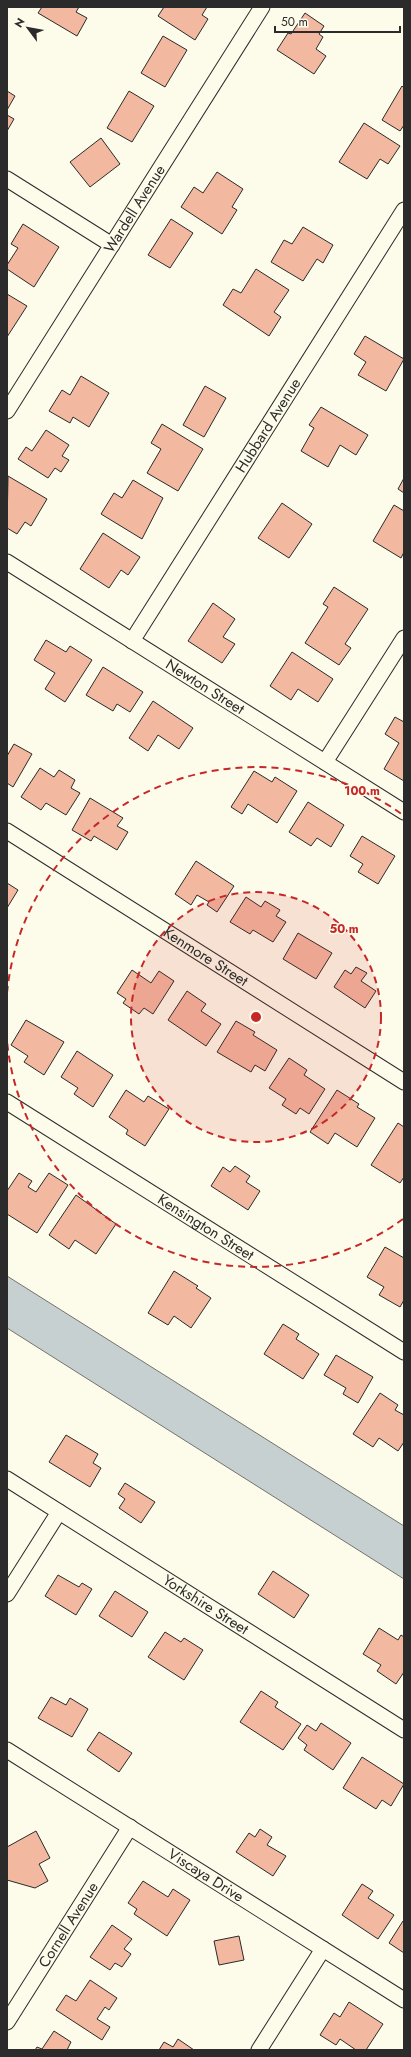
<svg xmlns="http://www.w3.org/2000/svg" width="411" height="2057" font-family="Jost,sans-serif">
  <rect width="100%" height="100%" fill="#fdfbea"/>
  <path fill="#c7d0d0" stroke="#74746e" d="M7,1276L404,1526V1579L7,1328Z"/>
  <path fill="#f2b8a0" stroke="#2b2b2b" d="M42,7H79L76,12L87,18L77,36L38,13Z
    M164,7H207L202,15L208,19L195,40L158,16Z
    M305,13L324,26L319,34L323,37L316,49L326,56L314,74L277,50L288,33L291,34Z
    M163,36L187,50L165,87L141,73Z
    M402,86L404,88V125L400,131L382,120Z
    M7,91L15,96L7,110Z
    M129,91L154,106L132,142L107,128Z
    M7,115L14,119L7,131Z
    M364,123L400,146L388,164L380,159L367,179L339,162Z
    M101,138L120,164L90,187L70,162Z
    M217,172L243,189L232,207L237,210L222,234L181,207L194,187L203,193Z
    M171,219L193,233L170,268L148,255Z
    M23,224L59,247L34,287L7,269V265L18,248L11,244Z
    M303,227L333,245L323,263L317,259L303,281L271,262L284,240L292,244Z
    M256,269L289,290L274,312L281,317L269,336L223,305L233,289L241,293Z
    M7,294L27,306L7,337Z
    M365,336L404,359L386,391L358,375L366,362L354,354Z
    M81,376L109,393L89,427L73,417L70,423L49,411L62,390L70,395Z
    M205,386L226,398L204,437L183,425Z
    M321,407L368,435L356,455L340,445L328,467L301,451L314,428L309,425Z
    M162,424L203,449L178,491L147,473L161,449L151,443Z
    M46,430L69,445L62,456L69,460L61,472L55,468L48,478L18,459L26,447L32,451Z
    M8,476L47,499L31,526L25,522L17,534L7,528Z
    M404,478V493L398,489Z
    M133,480L163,498L142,539L101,514L114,493L122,498Z
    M282,503L312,524L289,558L258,538Z
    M394,505L404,511V552L401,558L373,541Z
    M103,533L140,557L128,575L121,570L109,588L80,569Z
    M334,587L368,609L345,644L351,648L339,665L305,643L328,607L323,604Z
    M213,603L235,619L223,637L235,644L222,663L188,641Z
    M46,640L66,652L70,646L92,660L65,702L45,689L55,673L34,660Z
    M292,652L333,679L318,702L298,689L291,700L270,686Z
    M103,667L143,692L130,712L117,704L113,711L86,695Z
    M153,701L193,728L179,749L158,735L148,751L129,738Z
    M395,717L404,722V781L384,769L399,743L385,734Z
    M14,744L32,754L13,787L7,783V756Z
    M40,768L54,777L59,770L75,780L71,788L80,793L66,815L46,803L41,810L21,797Z
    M254,771L272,782L275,777L297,791L277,823L248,804L242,814L231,807Z
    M90,798L123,818L117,826L128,832L117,850L94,836L91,841L72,830Z
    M308,802L344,825L331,847L317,838L311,846L289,832Z
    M362,836L395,856L378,884L358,872L363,864L350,856Z
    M196,861L234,886L217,912L207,905L209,902L197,895L191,905L175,894Z
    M7,883L18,890L7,908Z
    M246,897L261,907L265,901L280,910L276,916L286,922L273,942L253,930L250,934L230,922Z
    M298,933L332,953L316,979L283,959Z
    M356,967L367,973L361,981L376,991L365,1008L334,987L345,970L351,974Z
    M132,970L151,983L159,971L174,981L153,1014L144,1008L139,1014L123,1003L126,999L117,993Z
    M187,991L206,1004L201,1011L221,1024L206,1046L168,1020Z
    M26,1020L64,1042L44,1075L24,1062L28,1056L11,1045Z
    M236,1021L255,1032L253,1035L277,1050L265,1071L255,1065L251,1072L217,1052Z
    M77,1051L113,1075L93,1107L74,1094L78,1088L61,1077Z
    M289,1058L307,1070L304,1075L325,1089L309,1114L300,1108L296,1114L282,1105L286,1099L269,1088Z
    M126,1090L144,1102L148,1096L169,1109L145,1146L126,1134L128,1130L109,1117Z
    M337,1090L359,1104L357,1107L375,1118L357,1147L335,1133L328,1144L310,1132Z
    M398,1123L404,1127V1177L400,1183L371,1165Z
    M235,1166L250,1176L246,1182L260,1191L248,1210L211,1186L223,1167L230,1172Z
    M19,1173L32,1181L28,1187L36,1192L49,1173L68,1185L37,1233L7,1214V1191Z
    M76,1195L116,1224L96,1254L75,1240L69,1249L49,1235Z
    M385,1247L404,1258V1300L400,1307L379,1295L384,1287L367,1277Z
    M174,1271L198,1286L196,1288L211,1298L191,1328L174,1316L168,1325L148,1313Z
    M283,1324L299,1334L296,1339L319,1354L303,1379L264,1354Z
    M336,1355L373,1377L358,1403L343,1394L346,1388L324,1375Z
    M380,1393L398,1405L395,1410L404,1415V1442L398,1451L379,1438L373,1447L353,1434Z
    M66,1435L98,1454L93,1463L101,1468L90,1487L49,1462Z
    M125,1483L155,1502L141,1523L119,1508L125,1499L118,1494Z
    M273,1571L309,1595L294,1618L258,1594Z
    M58,1575L79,1587L82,1583L92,1589L76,1615L45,1596Z
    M115,1591L148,1612L132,1637L99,1616Z
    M379,1628L398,1640L401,1635L404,1637V1672L396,1684L377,1671L381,1665L363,1654Z
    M165,1632L181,1642L184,1638L203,1650L184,1680L148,1657Z
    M261,1691L278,1702L275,1707L301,1724L283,1750L240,1722Z
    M51,1697L66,1705L70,1698L88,1709L72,1737L38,1718Z
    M321,1723L351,1743L333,1770L304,1750L307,1745L298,1738L307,1725L316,1731Z
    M99,1732L132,1753L119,1772L87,1750Z
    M362,1757L404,1784L391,1806L382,1800L376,1809L343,1788Z
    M260,1829L272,1837L267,1845L286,1856L273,1876L236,1852L249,1833L255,1837Z
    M36,1831L50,1858L39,1864L48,1881L35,1888L7,1880V1847Z
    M143,1881L168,1897L173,1889L190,1900L167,1936L134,1914L137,1909L128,1903Z
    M362,1884L373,1891L368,1898L394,1915L378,1939L342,1915Z
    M403,1921L404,1922V1953L389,1943Z
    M112,1925L132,1939L124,1949L131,1954L122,1967L115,1963L110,1970L90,1957Z
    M239,1936L244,1960L219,1965L214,1941Z
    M90,1980L117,1998L109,2010L105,2007L97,2019L110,2027L102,2040L56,2010L66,1995L76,2001Z
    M349,2002L383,2024L366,2050H356L340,2039L336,2045L320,2035L334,2013L340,2017Z
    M54,2031L71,2042L67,2050H35L37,2047L42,2049Z
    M178,2039L194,2050H159L164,2042L173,2047Z"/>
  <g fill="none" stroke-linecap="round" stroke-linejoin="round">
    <defs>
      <g id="street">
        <path d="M7,179L112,245"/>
        <path id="s1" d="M7,411L262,7"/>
        <path id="s2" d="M7,562L404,812"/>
        <path id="s3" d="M132,641L404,210"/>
        <path d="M325,762L404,638"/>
        <path id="s4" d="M7,831L404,1082"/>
        <path id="s5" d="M7,1102L404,1352"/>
        <path id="s6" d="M7,1479L404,1730"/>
        <path d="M7,1594L59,1512"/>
        <path id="s7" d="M7,1750L404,2000"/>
        <path id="s8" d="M7,2022L130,1827"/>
        <path d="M259,2050L323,1949"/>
      </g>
    </defs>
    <use href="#street" stroke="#2b2b2b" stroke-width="17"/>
    <use href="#street" stroke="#fdfbea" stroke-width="15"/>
  </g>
  <circle cx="256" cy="1017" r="125" fill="#c62828" fill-opacity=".12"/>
  <g fill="none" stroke="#c62828" stroke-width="2" stroke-dasharray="7 5">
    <circle cx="256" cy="1017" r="125"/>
    <path d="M403 1219A250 250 0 0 1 7 1041M7 993A250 250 0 0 1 403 815"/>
  </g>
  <g text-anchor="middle" stroke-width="3" stroke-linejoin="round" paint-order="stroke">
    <g font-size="15" fill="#2b2b2b" stroke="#fdfbea">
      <text dy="5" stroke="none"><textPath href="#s1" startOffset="239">Wardell Avenue</textPath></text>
      <text dy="5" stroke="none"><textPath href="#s3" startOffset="255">Hubbard Avenue</textPath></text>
      <text dy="5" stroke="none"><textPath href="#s2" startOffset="234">Newton Street</textPath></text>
      <text dy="5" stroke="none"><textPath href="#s4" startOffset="235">Kenmore Street</textPath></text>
      <text dy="5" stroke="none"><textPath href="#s5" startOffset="235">Kensington Street</textPath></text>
      <text dy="5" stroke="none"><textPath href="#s6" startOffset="235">Yorkshire Street</textPath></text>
      <text dy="5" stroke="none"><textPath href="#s7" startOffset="235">Viscaya Drive</textPath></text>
      <text dy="5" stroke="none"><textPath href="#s8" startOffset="115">Cornell Avenue</textPath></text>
    </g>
  </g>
  <circle cx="256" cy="1017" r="6" fill="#c62828" stroke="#fdfbea" stroke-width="2"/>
  <g font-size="12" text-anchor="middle" font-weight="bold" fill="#c62828" stroke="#fdfbea" stroke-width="3" stroke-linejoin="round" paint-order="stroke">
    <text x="362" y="795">100 m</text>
    <text x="344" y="933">50 m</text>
  </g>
  <rect width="411" height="2057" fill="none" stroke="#2b2b2b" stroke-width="16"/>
  <g transform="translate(28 28) rotate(302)" stroke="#fdfbea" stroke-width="3" paint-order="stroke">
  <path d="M0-3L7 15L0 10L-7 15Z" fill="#2b2b2b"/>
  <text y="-6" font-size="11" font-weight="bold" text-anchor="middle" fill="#2b2b2b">N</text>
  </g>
  <path d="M275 26v6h125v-6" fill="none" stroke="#2b2b2b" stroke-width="2"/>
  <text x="281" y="26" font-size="12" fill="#2b2b2b" stroke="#fdfbea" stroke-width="3" paint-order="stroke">50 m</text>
</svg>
